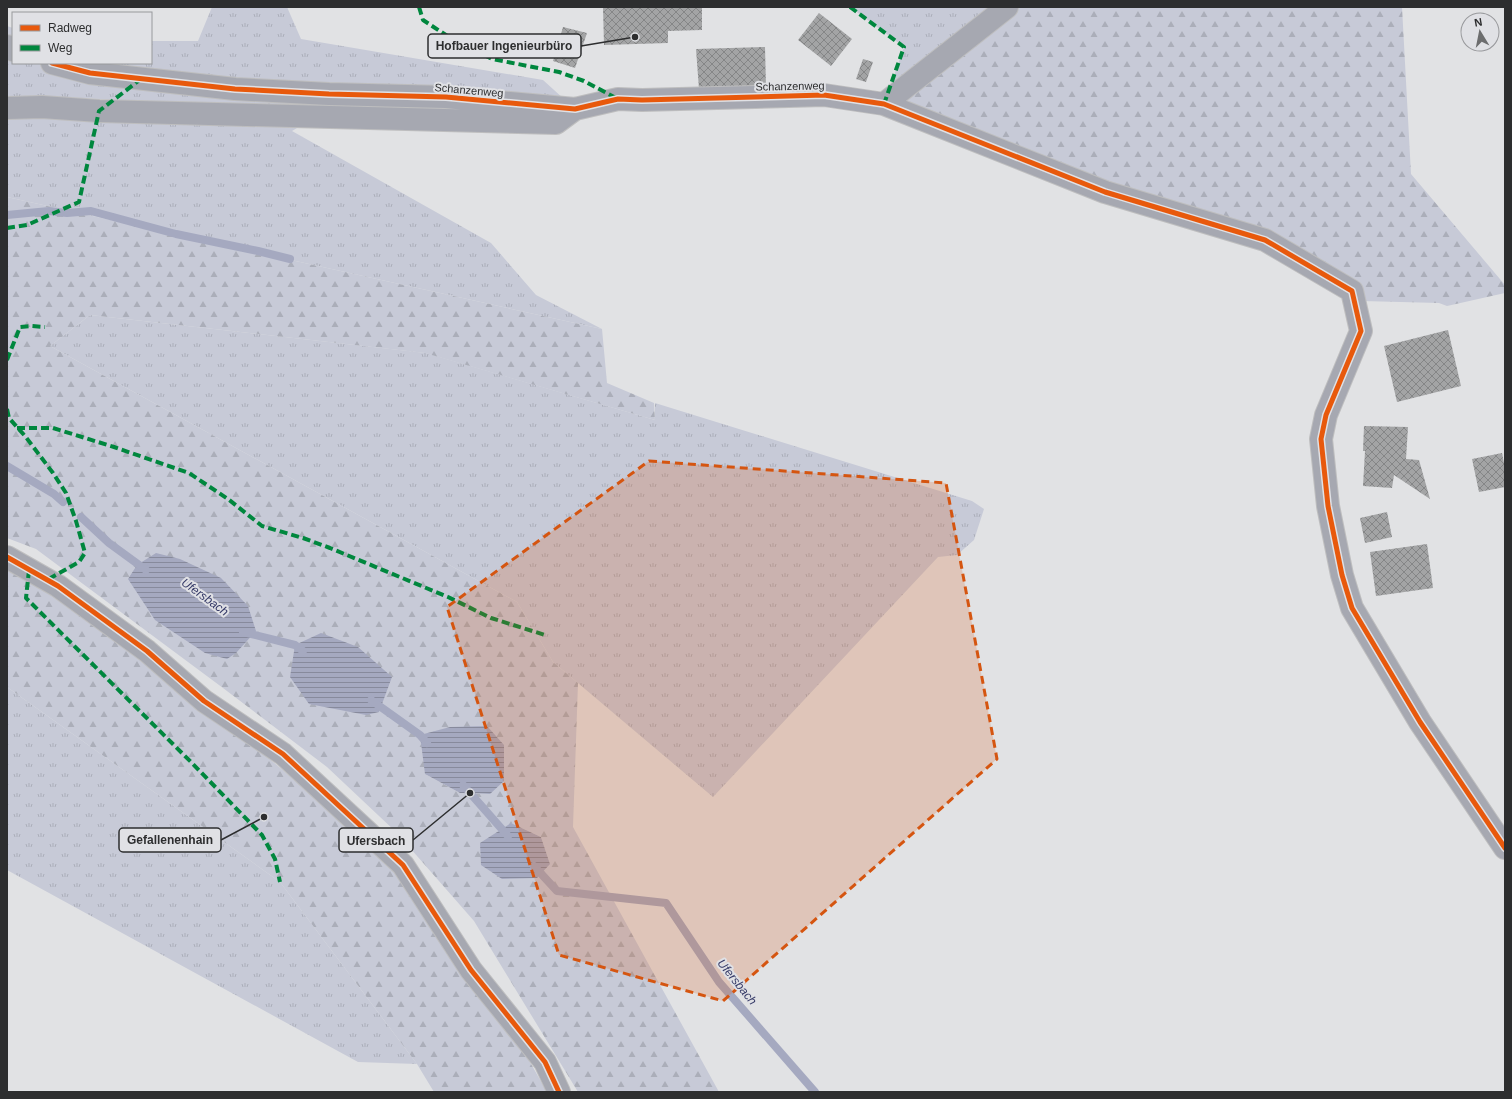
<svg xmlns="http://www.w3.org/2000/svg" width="1512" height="1099" font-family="Helvetica,sans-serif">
  <defs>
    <pattern id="grass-tufts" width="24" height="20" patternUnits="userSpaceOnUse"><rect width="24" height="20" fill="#c7cad7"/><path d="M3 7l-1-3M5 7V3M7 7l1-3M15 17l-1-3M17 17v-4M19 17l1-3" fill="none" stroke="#abaeb9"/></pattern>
    <pattern id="forest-firs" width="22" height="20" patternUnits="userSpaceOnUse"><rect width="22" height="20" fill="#c7cad7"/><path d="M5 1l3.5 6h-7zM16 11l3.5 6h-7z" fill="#abaeb9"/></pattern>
    <pattern id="water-rules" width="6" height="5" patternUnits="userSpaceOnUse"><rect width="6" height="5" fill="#a5a9c0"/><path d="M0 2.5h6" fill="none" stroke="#878a9c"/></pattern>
    <pattern id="building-cross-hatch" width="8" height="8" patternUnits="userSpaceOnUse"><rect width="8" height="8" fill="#a3a4a5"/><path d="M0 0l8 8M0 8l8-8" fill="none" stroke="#858687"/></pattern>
  </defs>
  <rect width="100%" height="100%" fill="#e1e2e4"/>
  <path fill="url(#grass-tufts)" d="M212,7H287L301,39L543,80L575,109L556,123L43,96L7,97V26L13,28V63H151V41H198Z
    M850,7H999L884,104L904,47Z
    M7,115L307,122L292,131L491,243L536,295L602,329L7,197Z
    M90,315L426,353L655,420V403L972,501L984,509L974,540L957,555L938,557L713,797L553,662L517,602L50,346Z
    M7,687L280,882L417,1064L358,1062L7,870Z"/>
  <path fill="url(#forest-firs)" fill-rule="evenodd" d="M1009,7H1402L1411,174L1505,285V293L1447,306L1439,303L1362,301L1267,239L885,106Z
    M7,197L602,329L607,383L654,403L655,420L425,353L90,315L50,346L517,602L553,662L578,683L573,827L719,1092H578L474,921L396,832L327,767L223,688L36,549L7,538ZM321,633L380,706L379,712ZM425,774L490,794L460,793ZM511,823L541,837L550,864Z
    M7,568L29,579L95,622L245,738L371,845L413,895L522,1048L547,1092H434L417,1064L280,882L7,687Z"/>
  <path fill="url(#water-rules)" d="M156,553L180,559L221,578L248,606L256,631L236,653L227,659L205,653L155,620L128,579L137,565Z
    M321,633L358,647L392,677L379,712L366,715L309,704L290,677L295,645Z
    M487,726L504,745V781L490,794L460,793L425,774L420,735L450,727Z
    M511,823L541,837L550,864L537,878L502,879L481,865L480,843Z"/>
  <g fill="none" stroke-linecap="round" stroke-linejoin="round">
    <path stroke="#a5a9c0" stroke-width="8" d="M7,215L49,211L67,213L91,211L176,234L258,251L290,259
      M7,466L54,494L63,502
      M81,517L109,543L146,570
      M243,632L295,645L303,651
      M371,700L420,735L427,743
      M463,785L508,836
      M534,866L557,891L666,903L719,982L815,1092"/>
  </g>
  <path fill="url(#building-cross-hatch)" d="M603,7H702V30L668,31V43L604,45Z
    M819,13L852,39L831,66L798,40Z
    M563,27L587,33L575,68L553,61Z
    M765,47L766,87L699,89L696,49Z
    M863,59L873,62L866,82L856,79Z
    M1448,330L1461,386L1397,402L1384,346Z
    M1364,426L1408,427L1406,459L1419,460L1430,499L1394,475L1392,488L1363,486L1365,451H1363Z
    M1502,453L1505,468V487L1479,492L1472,459Z
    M1387,512L1392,537L1365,543L1360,518Z
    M1427,544L1433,588L1376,596L1370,552Z"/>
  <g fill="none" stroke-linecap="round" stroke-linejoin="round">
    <defs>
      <path id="minor" d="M7,46L13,50
        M52,63L90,73L235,89L329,94L446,97L575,109L618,99L642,100L824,95L884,104L1105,192L1265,240L1352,291L1361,331L1326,415L1321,439L1328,506L1342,575L1352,608L1420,722L1505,848
        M884,104L1007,7
        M7,108L42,107L99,111L556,123L575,109
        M7,557L58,586L147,651L204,701L283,754L403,865L471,970L545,1062L559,1092"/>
    </defs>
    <use href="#minor" stroke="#bebebf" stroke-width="24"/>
    <use href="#minor" stroke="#a6a8b1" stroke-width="22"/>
    <path stroke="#00873e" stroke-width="4" stroke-dasharray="8 4" stroke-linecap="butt" d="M419,7L423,20L455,41L492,59L559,72L584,81L618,99
      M850,7L904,47L884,104
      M7,228L27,225L79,202L99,111L141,79
      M7,360L20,327L32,326L45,327
      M7,409L9,418L25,436L53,473L66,493L76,521L85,553L79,562L47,580
      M17,428H53L114,447L189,473L228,499L262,526L303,538L330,548L448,597L491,618L545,635
      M29,570L26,598L191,762L262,835L275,859L280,882"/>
    <defs>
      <path id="cycleway" d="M52,63L90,73L235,89L329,94L446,97L575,109L618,99L642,100L824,95L884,104L1105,192L1265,240L1352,291L1361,331L1326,415L1321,439L1328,506L1342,575L1352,608L1420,722L1505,848
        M7,557L58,586L147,651L204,701L283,754L403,865L471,970L545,1062L559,1092"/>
    </defs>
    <use href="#cycleway" stroke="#e0e1e5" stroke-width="8"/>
    <use href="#cycleway" stroke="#e8590c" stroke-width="5"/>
  </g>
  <path fill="#d55510" fill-opacity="0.2" stroke="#d55510" stroke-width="3" stroke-dasharray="8 5" stroke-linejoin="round" d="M649,461L946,483L997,759L723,1001L559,955L447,607Z"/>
  <g text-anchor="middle" stroke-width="4" stroke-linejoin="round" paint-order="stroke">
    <g font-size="11" fill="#2d2e2f" stroke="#e0e1e5">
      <text transform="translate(790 86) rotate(-1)" y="4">Schanzenweg</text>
      <text transform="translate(469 90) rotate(5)" y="4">Schanzenweg</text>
    </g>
    <g font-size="12" font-style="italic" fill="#363b68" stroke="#e0e1e5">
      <text transform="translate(205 597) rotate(36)" y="4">Ufersbach</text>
      <text transform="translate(737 982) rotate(51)" y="4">Ufersbach</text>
    </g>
  </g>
  <path fill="none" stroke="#2d2e2f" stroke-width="1.5" d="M635 37L581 46M264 817L221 840M470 793L413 840"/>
  <g fill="#2d2e2f" stroke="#e0e1e5" stroke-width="1.5">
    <circle cx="635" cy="37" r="4"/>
    <circle cx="264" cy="817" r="4"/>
    <circle cx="470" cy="793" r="4"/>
  </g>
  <g fill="#e0e1e5" stroke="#2d2e2f" stroke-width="1.5">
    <rect x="428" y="34" width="153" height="24" rx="4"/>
    <rect x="119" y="828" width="102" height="24" rx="4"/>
    <rect x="339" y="828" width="74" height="24" rx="4"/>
  </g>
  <g font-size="12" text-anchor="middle" font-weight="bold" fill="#2d2e2f">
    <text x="504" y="50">Hofbauer Ingenieurbüro</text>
    <text x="170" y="844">Gefallenenhain</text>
    <text x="376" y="845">Ufersbach</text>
  </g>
  <rect width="1512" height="1099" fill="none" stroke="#2d2e2f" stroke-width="16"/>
  <rect x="12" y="12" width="140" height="52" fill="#e0e1e5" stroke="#98999c"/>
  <rect x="20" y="25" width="20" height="6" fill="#e8590c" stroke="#98999c"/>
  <text x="48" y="32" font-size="12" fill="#2d2e2f">Radweg</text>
  <rect x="20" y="45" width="20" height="6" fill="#00873e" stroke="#98999c"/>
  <text x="48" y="52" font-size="12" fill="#2d2e2f">Weg</text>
  <g transform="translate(1480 32) rotate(350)"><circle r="19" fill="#e0e1e5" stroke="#98999c"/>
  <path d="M0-3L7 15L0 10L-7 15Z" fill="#6c6d6e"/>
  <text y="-6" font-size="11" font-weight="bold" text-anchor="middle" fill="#2d2e2f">N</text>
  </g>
</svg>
